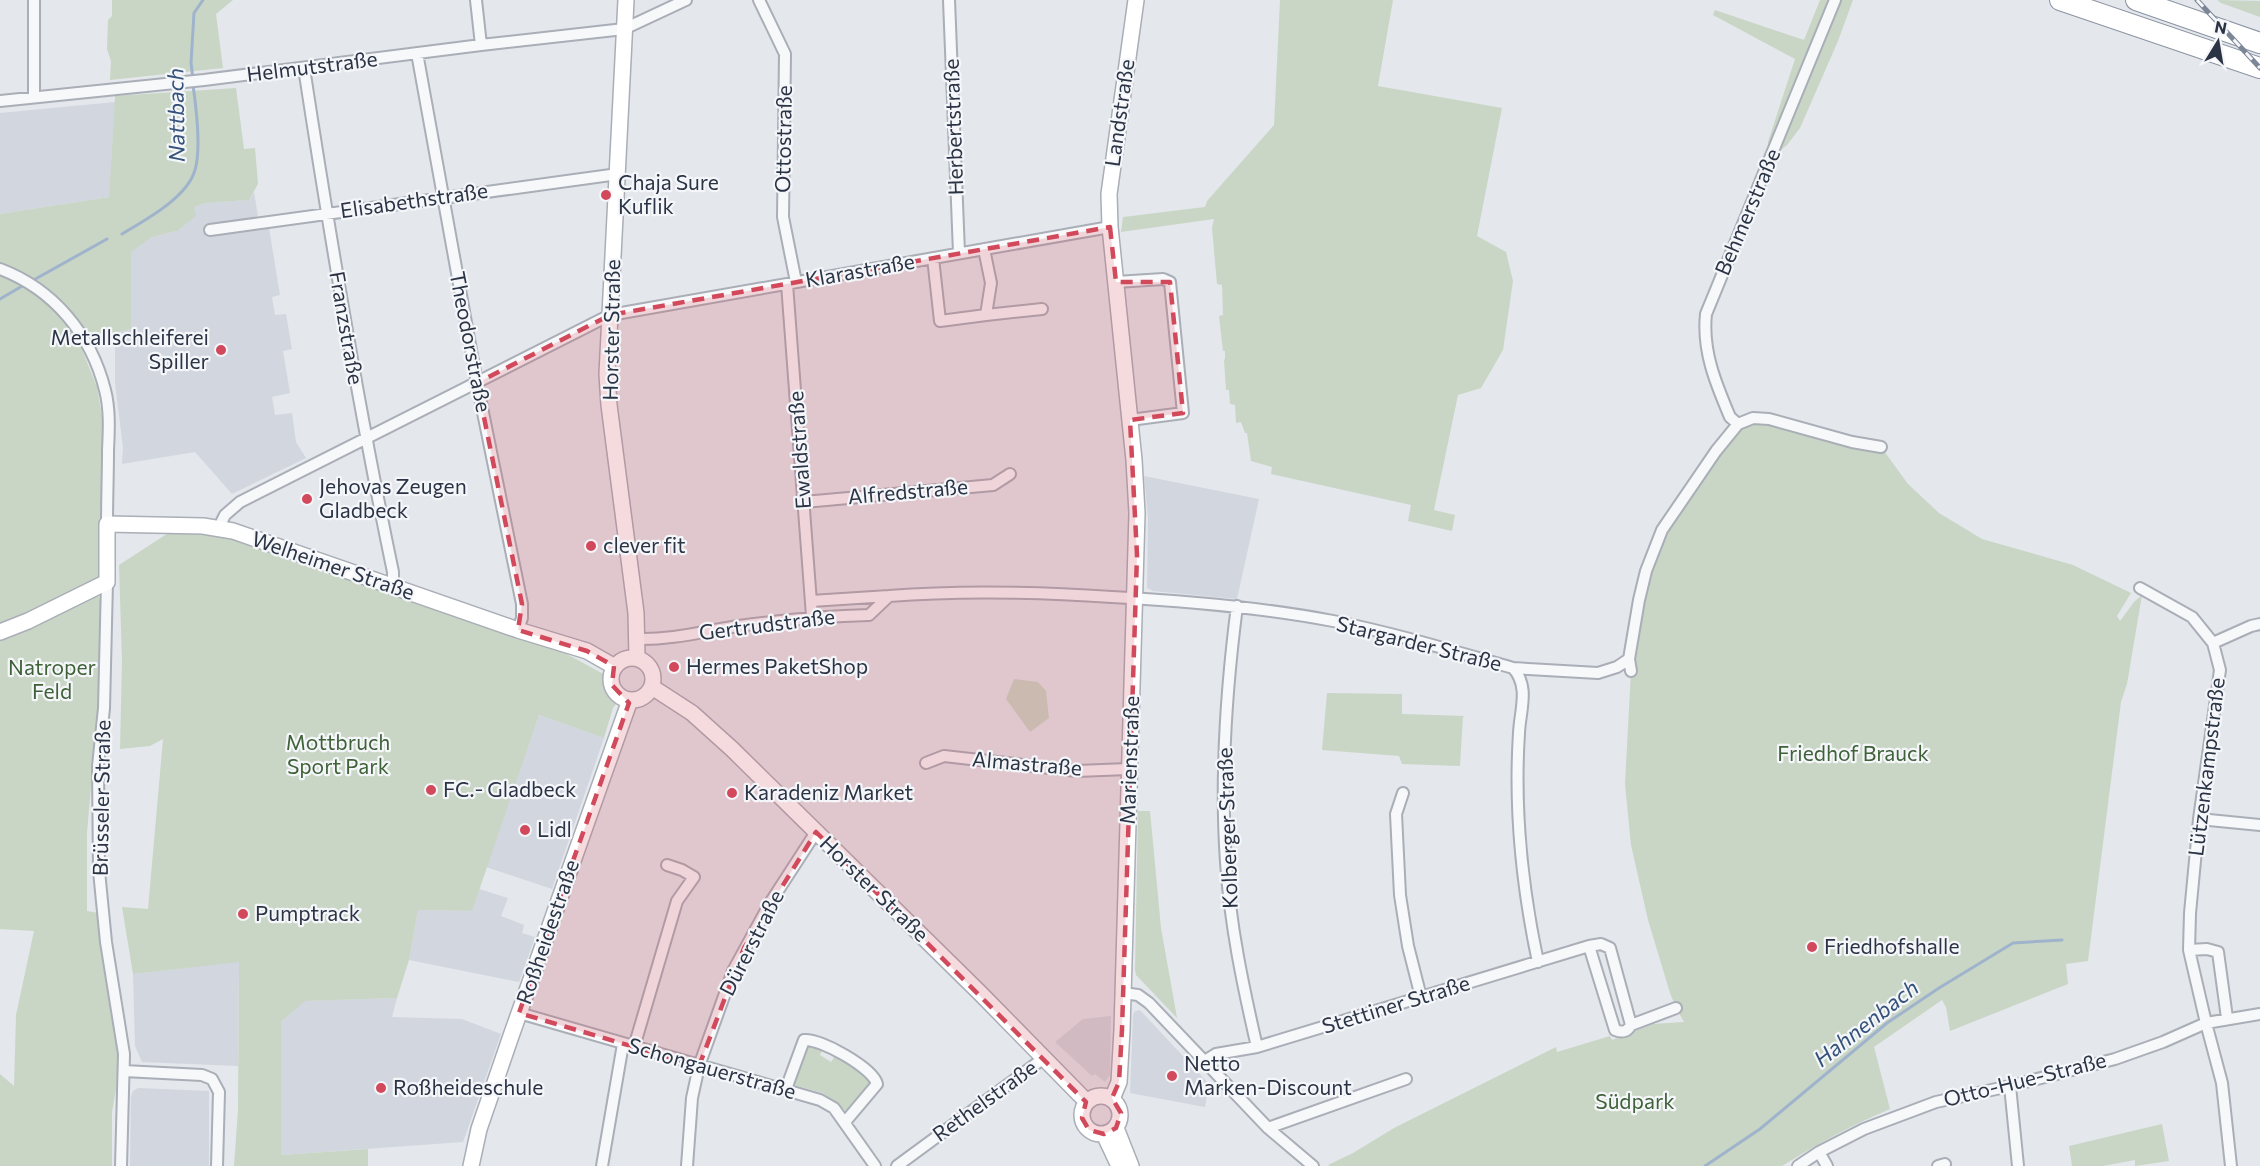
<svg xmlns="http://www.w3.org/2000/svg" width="2260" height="1166" font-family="Commissioner,sans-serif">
  <rect width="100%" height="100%" fill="#e4e7ec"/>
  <path fill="#d2d6de" d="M115,102L109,197L0,214V113Z
    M254,192L260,229L269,228L280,295L272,297L275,315L286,314L292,349L283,351L290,393L272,397L275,415L292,413L296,442L306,458L232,494L195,452L122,464L123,448L115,383V332L131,329L130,252L152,237L177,231L194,207L206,203L249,200Z
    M1144,476L1259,499L1237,599L1153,591L1147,588L1148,519Z
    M539,715L604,738L552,889L486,867Z
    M479,889L508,898L501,916L524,925L522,933L535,937L519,982L409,960L418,910L472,911Z
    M239,961L238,1066L142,1062L135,1046L133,974Z
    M397,998L392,1017L462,1019L501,1034L463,1142L281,1155V1022L304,1001Z
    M1140,1010L1209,1084L1205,1107L1130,1093L1133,1015L1135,1011Z
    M1111,1016L1110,1075L1105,1082L1095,1074L1092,1076L1055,1042L1083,1019Z
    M138,1088L209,1091V1166H130L131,1096L133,1091Z"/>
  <path fill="#c9d6c5" d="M112,0H233L216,14L223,68L110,80L111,61L107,49L108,20L112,16Z
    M1280,0H1393L1378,86L1502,108L1477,236L1506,252L1513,281L1503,350L1481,388L1458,395L1434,510L1455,515L1452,531L1408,521L1411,505L1271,474L1272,467L1251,461L1247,433H1245L1241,422L1236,423L1235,405L1230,404L1229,390H1226L1224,360L1225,359V351H1223L1219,316L1223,315L1222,285L1217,284L1212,228L1214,219L1121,232L1123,217L1205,207L1207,201L1274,125Z
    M1820,0H1853L1838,41L1800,128L1787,145L1770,159L1768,142L1795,59L1713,15L1715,10L1804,40Z
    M2217,0L2260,1V17L2221,3Z
    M236,88L244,149L255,148L258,184L249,200L206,203L194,207L196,216L177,231L152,237L131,252V329L78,340L97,387L104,428L105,582L0,631V214L109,197L115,96Z
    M1753,418L1881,447L1908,484L1939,513L1982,539L2073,565L2131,593L2117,616L2120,621L2134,602L2142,595L2127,684L2121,702L2088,961L2066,964L2068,984L1950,1031L1946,1007L1942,1000L1874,1047L1890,1109C1852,1125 1817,1144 1782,1166H1330L1328,1165L1353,1153L1394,1128L1556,1047L1557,1052L1610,1036L1612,1040L1653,1024L1684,1022L1676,1008L1670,993L1648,920L1631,845L1625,784L1631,671L1654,549L1730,433Z
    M179,526L201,528L552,646L607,676L609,689L619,700L613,708L604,738L539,715L472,911L418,910L409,960L397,998L305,1001L281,1022V1155L368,1149V1166H234L238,1110L239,962L133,974L122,907L148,909L163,739L150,746L120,749L122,661L119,565Z
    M98,593L99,598L106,594L99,771L92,775L87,833V911L99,913L121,1061L112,1112V1166H0V1074L14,1086L16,1015L34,931L0,929V640Z
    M1014,679L1038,682L1046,691L1049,718L1030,732L1006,699Z
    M1327,693L1402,694V714L1465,716L1463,717L1460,766L1402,764L1399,756L1322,750Z
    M1138,811H1150L1161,928L1177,1018L1136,975L1135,970Z
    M808,1044L823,1049L820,1055L831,1062L835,1056L864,1072L872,1084L847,1112L823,1093L793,1085Z
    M2162,1124L2169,1161L2135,1166V1160L2103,1166H2072L2069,1146Z"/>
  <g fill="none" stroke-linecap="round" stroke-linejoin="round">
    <path stroke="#9fb4cc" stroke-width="3" d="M193,79L191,63L194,13L203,0
      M122,234C145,220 187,198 195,170C201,150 196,106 193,85
      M30,282L107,239
      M0,299L24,285
      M1705,1166L1760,1129L1887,1023L1939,988L2013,943L2062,940"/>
    <defs>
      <path id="street" d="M476,0L481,45
        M759,0L785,54L783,217L796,282
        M949,0L959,253
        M417,53L477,383L522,604V618L518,630
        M304,68C330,237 358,405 393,572V586
        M34,97V0
        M0,101L204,80L481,45L624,29L686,0
        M210,230L618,174
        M933,258L940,321L986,315L991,283L984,249
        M0,269C53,289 91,334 105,390C110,409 109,430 108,450C108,474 107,499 107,524
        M1116,282L1163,279L1170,282L1183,413L1130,420
        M787,284L812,616
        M986,315L1042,309
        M1738,424L1730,417C1716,384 1702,351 1706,314L1835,0
        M804,502L993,485L1010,474
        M219,527L225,515L240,502L610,315L1110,227
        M107,582L104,708L98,766L99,871L106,942L124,1054L121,1166
        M2140,588L2192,617L2213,643L2220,670L2199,819L2190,913L2189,950L2206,1023L2222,1083L2231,1166
        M811,601L889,596
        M1237,606C1226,691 1220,776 1226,862C1230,925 1243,986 1257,1047
        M637,639C672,640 705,631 739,626C783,620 825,616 869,615L889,596C964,590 1037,592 1112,597C1186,601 1260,607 1333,621C1394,633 1453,651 1513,668C1530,687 1520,710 1519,733C1514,810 1522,887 1538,962
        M2213,643L2251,626L2260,624
        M1513,668L1598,673L1617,667L1629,659
        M1631,671L1629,659L1639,600L1646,571L1662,530L1716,451L1738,424L1753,418L1769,419L1852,442L1881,447
        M926,763L944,756L1077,771L1128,769
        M1403,793L1396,814L1400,895L1408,946L1421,997
        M2199,819L2260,825
        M1601,944L1610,948L1631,1025C1627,1032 1623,1033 1615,1030L1589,946Z
        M2189,950L2207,949L2218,952L2227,1018
        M1123,993L1138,995L1149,1003L1268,1128L1313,1166
        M519,1013L820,1100L834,1108L875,1166
        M1631,1025L1676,1008
        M634,1047L677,901L694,877L682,870L667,865
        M1203,1062L1216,1054L1257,1047L1589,946
        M124,1071L202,1075L212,1079L219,1092L217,1166
        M2010,1086L2018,1166
        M786,1089L804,1040C820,1038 873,1068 877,1084L845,1122
        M1268,1128L1406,1079
        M1819,1152L1827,1166
        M602,1166L623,1044
        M687,1166L692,1098L699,1066L733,971L770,903L816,832
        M897,1166L1044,1058
        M1798,1166L1819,1152L1864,1129L1936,1102L2010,1086L2115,1059L2163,1042L2206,1023L2260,1014
        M1938,1166L1945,1164"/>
      <path id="secondary" d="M626,0L607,374L609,405L636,613L637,658
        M0,632L28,621L107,582V524L203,526L233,531L518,630L587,651L615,667
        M611 679a21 21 0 1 1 42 0a21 21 0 1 1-42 0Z
        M652,687L692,713L732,749L980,993L1087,1102
        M1082 1115a19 19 0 1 1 38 0a19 19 0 1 1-38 0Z
        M1112,1099L1119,1082L1122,1030L1137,513L1134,460L1110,227L1109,194L1136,0
        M1116,1128L1131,1166
        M1104,1134L1119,1166
        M471,1166L479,1129L511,1036L630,700"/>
      <path id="highway" d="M2060,0L2260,68
        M2136,0L2260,43"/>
    </defs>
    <use href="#street" stroke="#a9aeb7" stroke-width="14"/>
    <use href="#secondary" stroke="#a9aeb7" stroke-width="18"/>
    <use href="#highway" stroke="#8b94a3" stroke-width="22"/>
    <use href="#street" stroke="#f7f8fa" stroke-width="10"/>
    <use href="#secondary" stroke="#fff" stroke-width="15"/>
    <use href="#highway" stroke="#fff" stroke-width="20"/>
    <defs>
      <path id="rail" d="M2197,0L2260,68"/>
    </defs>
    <use href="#rail" stroke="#7d8696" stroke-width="5"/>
    <use href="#rail" stroke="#f4f6f9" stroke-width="3" stroke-dasharray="9" stroke-linecap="butt"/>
  </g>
  <path fill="#d1495b" fill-opacity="0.2" stroke="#d1495b" stroke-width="4.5" stroke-dasharray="12 8" stroke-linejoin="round" d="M1110,227L1116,282H1170L1183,413L1130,420L1137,555L1122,1030L1119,1082L1112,1098L1121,1113L1116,1128L1104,1134L1089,1130L1082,1118L1086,1102L816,832L744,948L699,1066L519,1013L629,703L612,685L614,666L587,651L518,630L522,604L477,383L610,315Z"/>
  <g fill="#d1495b" stroke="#f4f6f9" stroke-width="2">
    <circle cx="606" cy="195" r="6"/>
    <circle cx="221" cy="350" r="6"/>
    <circle cx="307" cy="499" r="6"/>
    <circle cx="591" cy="546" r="6"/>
    <circle cx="674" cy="667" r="6"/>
    <circle cx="431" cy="790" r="6"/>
    <circle cx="732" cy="793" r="6"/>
    <circle cx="525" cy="830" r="6"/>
    <circle cx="243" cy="914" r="6"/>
    <circle cx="1812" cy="947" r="6"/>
    <circle cx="1172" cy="1076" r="6"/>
    <circle cx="381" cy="1088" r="6"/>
  </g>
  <g text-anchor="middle" stroke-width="4.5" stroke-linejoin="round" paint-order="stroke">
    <g font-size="21" fill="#2b3445" stroke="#f4f6f9">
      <text transform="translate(312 67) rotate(-7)" y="7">Helmutstraße</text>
      <text transform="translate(1120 113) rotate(-82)" y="7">Landstraße</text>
      <text transform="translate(954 127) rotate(-92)" y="7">Herbertstraße</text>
      <text transform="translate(784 139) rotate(-89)" y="7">Ottostraße</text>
      <text transform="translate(414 201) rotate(-8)" y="7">Elisabethstraße</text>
      <text transform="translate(1748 212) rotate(-67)" y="7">Behmerstraße</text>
      <text transform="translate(860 271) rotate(-10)" y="7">Klarastraße</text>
      <text transform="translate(346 328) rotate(80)" y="7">Franzstraße</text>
      <text transform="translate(612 330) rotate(-89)" y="7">Horster Straße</text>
      <text transform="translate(470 342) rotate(79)" y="7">Theodorstraße</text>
      <text transform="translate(800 450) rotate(-94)" y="7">Ewaldstraße</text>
      <text transform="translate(908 492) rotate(-5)" y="7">Alfredstraße</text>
      <text transform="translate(333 566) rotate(19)" y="7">Welheimer Straße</text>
      <text transform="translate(767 625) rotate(-7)" y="7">Gertrudstraße</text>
      <text transform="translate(1419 644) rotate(14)" y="7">Stargarder Straße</text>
      <text transform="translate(1130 760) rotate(-88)" y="7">Marienstraße</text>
      <text transform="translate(1027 764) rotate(5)" y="7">Almastraße</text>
      <text transform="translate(2207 767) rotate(-83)" y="7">Lützenkampstraße</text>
      <text transform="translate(102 798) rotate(-89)" y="7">Brüsseler Straße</text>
      <text transform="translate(1228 828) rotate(-92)" y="7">Kolberger Straße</text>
      <text transform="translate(874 889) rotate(44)" y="7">Horster Straße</text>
      <text transform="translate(548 932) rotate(-71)" y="7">Roßheidestraße</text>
      <text transform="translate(752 943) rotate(-63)" y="7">Dürerstraße</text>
      <text transform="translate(1396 1005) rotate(-17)" y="7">Stettiner Straße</text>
      <text transform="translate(712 1069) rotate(16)" y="7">Schongauerstraße</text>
      <text transform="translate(2025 1080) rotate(-14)" y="7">Otto-Hue-Straße</text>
      <text transform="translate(985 1101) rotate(-36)" y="7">Rethelstraße</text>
    </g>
    <g font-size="21" fill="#2b3445" stroke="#f4f6f9" text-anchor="start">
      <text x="618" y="190">Chaja Sure<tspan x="618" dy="24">Kuflik</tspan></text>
      <text x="209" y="345" text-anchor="end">Metallschleiferei<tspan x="209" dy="24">Spiller</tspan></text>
      <text x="319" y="494">Jehovas Zeugen<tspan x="319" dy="24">Gladbeck</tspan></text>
      <text x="603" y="553">clever fit</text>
      <text x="686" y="674">Hermes PaketShop</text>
      <text x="443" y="797">FC.- Gladbeck</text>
      <text x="744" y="800">Karadeniz Market</text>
      <text x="537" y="837">Lidl</text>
      <text x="255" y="921">Pumptrack</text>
      <text x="1824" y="954">Friedhofshalle</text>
      <text x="1184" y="1071">Netto<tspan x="1184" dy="24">Marken-Discount</tspan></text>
      <text x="393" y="1095">Roßheideschule</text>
    </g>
    <g font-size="21" fill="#3f6138" stroke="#f4f6f9">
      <text x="52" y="675">Natroper<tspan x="52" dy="24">Feld</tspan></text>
      <text x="338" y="750">Mottbruch<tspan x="338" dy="24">Sport Park</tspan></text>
      <text x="1853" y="761">Friedhof Brauck</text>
      <text x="1635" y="1109">Südpark</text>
    </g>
    <g font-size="22" font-style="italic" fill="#34527a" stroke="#f4f6f9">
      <text transform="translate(176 115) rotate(-91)" y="8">Nattbach</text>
      <text transform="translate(1866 1023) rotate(-38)" y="8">Hahnenbach</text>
    </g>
  </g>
  <g transform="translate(2218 42) rotate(11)" stroke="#f4f6f9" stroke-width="4.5" paint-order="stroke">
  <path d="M0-4.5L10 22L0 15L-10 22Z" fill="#2b3445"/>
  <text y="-9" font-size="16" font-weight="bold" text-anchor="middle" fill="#2b3445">N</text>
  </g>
</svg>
